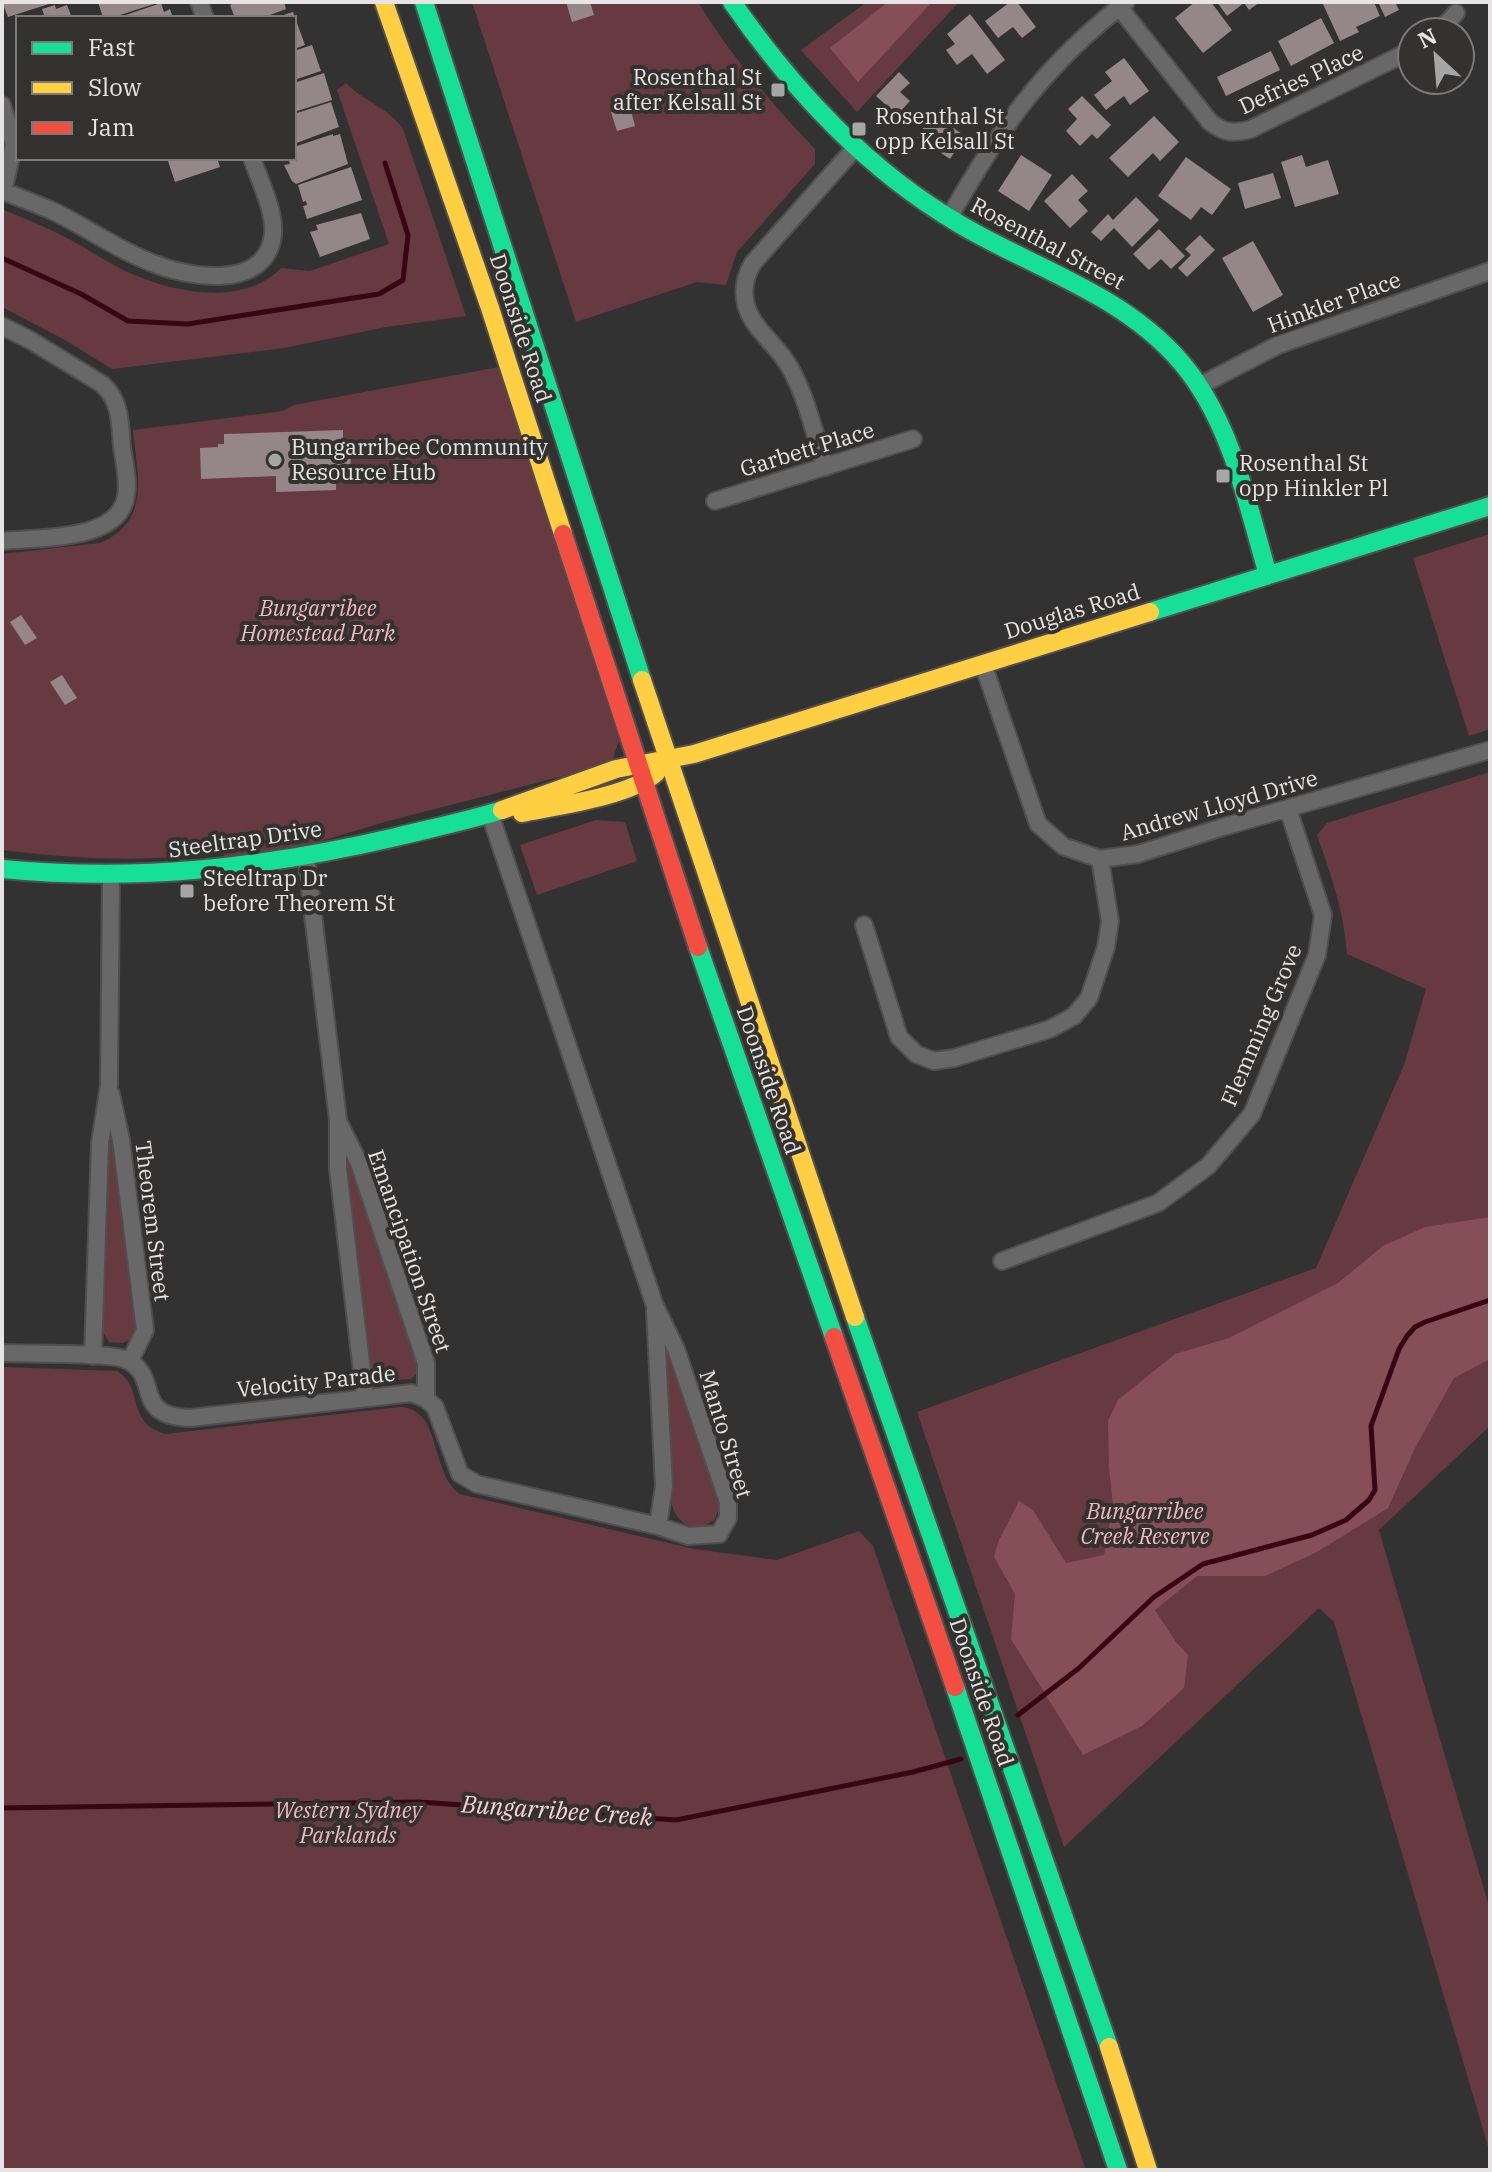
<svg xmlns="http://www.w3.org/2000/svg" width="1492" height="2172" font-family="'IBM Plex Serif',serif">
  <rect width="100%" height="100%" fill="#333232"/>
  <path fill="#673a41" d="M472,2H698C731,56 771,103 815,149V164L737,252L726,285L697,282L576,322Z
    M867,2H959L857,112L801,50Z
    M346,83C364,102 389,108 403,129L466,316L386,327L284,348L112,369L65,340L2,307V209C23,218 44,226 65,237C87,248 107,263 130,273C175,293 243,307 281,268L310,271L389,244L337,90Z
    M499,367L619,741L612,761L602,766L388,821L298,848L229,859L220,852C148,863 74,859 2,850V554L100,543C152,521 137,474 133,430L283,411L294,405Z
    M1490,534V729L1469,736L1413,558Z
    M1490,772V1426L1379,1530L1490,1910V2153L1334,1622L1319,1608L1064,1847L917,1412L1316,1268L1404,1065L1426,989L1347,954C1344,912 1331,875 1317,835L1327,823Z
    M596,820L625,822L637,861L537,895L520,845Z
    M110,1142L114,1145L137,1332L135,1338L123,1343L109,1342L102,1330L108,1143Z
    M349,1164L352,1167L419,1361L417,1373L411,1379L380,1381L370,1371L345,1168Z
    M667,1350L720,1505L715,1519C695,1535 676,1525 671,1501L662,1353Z
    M2,1367L117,1371C145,1388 125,1423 166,1434L400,1407C442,1408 430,1474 460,1494L694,1549L777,1560L859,1531L873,1546L1086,2170H2Z"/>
  <path fill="#864f57" d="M888,2H932L858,82L830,48Z
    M1490,1217V1359L1454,1378L1415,1448L1388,1508L1317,1552L1265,1576H1197L1155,1610L1176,1642L1188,1655L1184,1688L1142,1726L1083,1755L1011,1639L1015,1594L994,1557L998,1542L1019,1501L1033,1510L1066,1563L1104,1555L1113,1505L1109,1468L1108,1421L1118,1400L1175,1354L1229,1338L1338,1283L1383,1246L1425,1227Z"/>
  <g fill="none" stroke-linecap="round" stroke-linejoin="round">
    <path stroke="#370513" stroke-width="5" d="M2,258L81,294L128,321L188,324L379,294L403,280L408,235L385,163
      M1018,1715L1079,1668L1154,1597L1203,1564L1312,1535L1346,1520L1369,1500L1375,1490L1371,1426L1399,1349L1407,1336L1415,1327L1425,1322L1490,1300
      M2,1808L419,1802L676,1820L913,1772L961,1759"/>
  </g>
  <path fill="#958789" d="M2,2H52V3L8,17Z
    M98,2H157V3L111,18H103Z
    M236,2H284L286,9L262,18H235L230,5Z
    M566,2H590L594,15L572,22Z
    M1010,2H1017L1036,27L1022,38L1013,27L998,38L985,21Z
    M1195,2H1211L1232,30L1203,53L1175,18Z
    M1217,2H1260L1249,10L1244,3L1227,16Z
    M1322,2H1355L1357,4L1374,2L1380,16L1356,27L1359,32L1340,41Z
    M1378,2H1395L1399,10L1385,17Z
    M161,3L164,12L170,9L173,18H117Z
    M55,5L56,9L67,5L72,18H45L42,9Z
    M293,12L305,45L294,49V18L277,17Z
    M970,14L1005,60L987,74L972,54L957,65L946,50L955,44L947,34Z
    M1321,18L1334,43L1291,66L1278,41Z
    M312,45L321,71L294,80V51Z
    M1271,51L1280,70L1226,96L1217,77Z
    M1124,58L1149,91L1130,105L1124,96L1106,110L1094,95L1112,81L1105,72Z
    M899,72L910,83L900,92L910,101L897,115L876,96Z
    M324,73L332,100L294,112V83Z
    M1082,96L1111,125L1097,139L1092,134L1080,146L1066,131L1077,119L1068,109Z
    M331,102L339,127L294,144V114Z
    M630,107L635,126L617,131L611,112Z
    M933,114L965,136L950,159L917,137Z
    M1154,116L1179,142L1160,161L1153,153L1128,177L1109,158Z
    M333,134V136L340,134L348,164L296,184L292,181L284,165L290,164L288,158H294V147Z
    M1021,155L1052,175L1029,211L998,191Z
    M1302,155L1306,167L1328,160L1339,194L1295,207L1281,162Z
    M1186,157L1231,189L1212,215L1201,207L1191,220L1158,196Z
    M167,158H217L220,167L175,182Z
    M351,167L362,200L307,219L303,206L307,205L306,201L303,202L298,185Z
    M1273,173L1281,198L1245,209L1238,183Z
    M1072,174L1088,191L1078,200L1088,211L1070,228L1044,201Z
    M1136,197L1159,220L1132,247L1114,228L1101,241L1091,232L1108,214L1113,220Z
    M361,213L370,239L320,257L310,232L318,230L316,225Z
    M1159,229L1185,256L1171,269L1161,259L1149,270L1133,254Z
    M1200,235L1215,250L1187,277L1178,268L1191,255L1185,249Z
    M1253,241L1283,295L1253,312L1222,258Z
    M343,430V442H350L351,472L336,473V490L276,492V476L201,479L200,448L218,447V444H224V434Z
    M21,615L37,638L25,645L10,622Z
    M62,675L77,698L65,705L50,682Z"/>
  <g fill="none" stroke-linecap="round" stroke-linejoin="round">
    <defs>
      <path id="street" d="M199,2L205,18
        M1119,7L1210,122C1224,133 1234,134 1251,129L1412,50
        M1439,32L1456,13
        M2,105L14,144L3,191
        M2,191C19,197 36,204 53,211C86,227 116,249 150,262C187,278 267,292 273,234C275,210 259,180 252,158
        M949,218C999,129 1045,64 1126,2
        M2,326L30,340L102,384C121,401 120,423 122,447C124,462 129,480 126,496C119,542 39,537 2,541
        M1199,386L1278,345L1490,271
        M825,467C814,433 807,397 789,366C777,345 752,328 746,305C742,289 745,276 753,263L855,148
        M715,501L913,439
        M983,664L1038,824L1063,846L1100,859L1138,854L1223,827L1490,750
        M306,857L338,1120V1169L365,1397
        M864,925L899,1037L916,1054L934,1061L954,1058L1050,1029L1074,1016L1089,998L1106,947L1110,921L1100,859
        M111,1094L121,1140L145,1330L130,1361
        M340,1125L359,1163L426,1363V1399
        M1002,1261L1158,1203L1208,1166L1252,1114L1317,955L1323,915L1288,809
        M655,1311L664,1486L658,1526
        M2,1353C25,1354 111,1352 127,1360C162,1378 131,1416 190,1418L412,1393L426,1399L435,1407L460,1474L477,1484L658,1526L688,1536L719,1534L728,1518V1502L676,1349L655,1306L490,814
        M93,1356L100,1143L109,1085L111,876"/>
      <path id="fast" d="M424,2L642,680
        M732,2C794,91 867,170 961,225C1039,271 1132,297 1189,372C1233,430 1248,507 1268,575
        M1150,612L1490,506
        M2,869C138,882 263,868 396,837C432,828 467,821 502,810
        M698,947L834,1337
        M855,1317L1109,2047
        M955,1687L1118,2170"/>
      <path id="slow" d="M384,2L490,308L563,534
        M642,680L855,1317
        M502,810L616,769L694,754L1150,612
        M522,813C557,806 631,796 656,773
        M1109,2047L1148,2170"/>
      <path id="jam" d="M563,534L698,947
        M834,1337L955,1687"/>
    </defs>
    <use href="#street" stroke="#504e4f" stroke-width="20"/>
    <use href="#fast" stroke="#504e4f" stroke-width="22"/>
    <use href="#slow" stroke="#504e4f" stroke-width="22"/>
    <use href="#jam" stroke="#504e4f" stroke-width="22"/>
    <use href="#street" stroke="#696868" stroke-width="16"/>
    <use href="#fast" stroke="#16e098" stroke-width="18"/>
    <use href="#slow" stroke="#ffcf43" stroke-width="18"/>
    <use href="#jam" stroke="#f24e42" stroke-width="18"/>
  </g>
  <g fill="#a7a6a6" stroke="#343131" stroke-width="3">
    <rect x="770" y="82" width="16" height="16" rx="4"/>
    <rect x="851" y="121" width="16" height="16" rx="4"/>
    <circle cx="275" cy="460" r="8"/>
    <rect x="1215" y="468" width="16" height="16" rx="4"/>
    <rect x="179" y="883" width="16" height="16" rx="4"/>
  </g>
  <g text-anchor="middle" stroke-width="8" stroke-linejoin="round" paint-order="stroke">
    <g font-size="22" fill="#e6e4e4" stroke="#343131" text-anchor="start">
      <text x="762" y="85" text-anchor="end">Rosenthal St<tspan x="762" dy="25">after Kelsall St</tspan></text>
      <text x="875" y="124">Rosenthal St<tspan x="875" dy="25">opp Kelsall St</tspan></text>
      <text x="291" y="455">Bungarribee Community<tspan x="291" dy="25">Resource Hub</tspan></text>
      <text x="1239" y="471">Rosenthal St<tspan x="1239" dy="25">opp Hinkler Pl</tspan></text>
      <text x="203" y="886">Steeltrap Dr<tspan x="203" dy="25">before Theorem St</tspan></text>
    </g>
    <g font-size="22" fill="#e6e4e4" stroke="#343131">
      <text transform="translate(1301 79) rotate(-25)" y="8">Defries Place</text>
      <text transform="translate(1048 243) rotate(28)" y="8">Rosenthal Street</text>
      <text transform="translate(1334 302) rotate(-20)" y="8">Hinkler Place</text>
      <text transform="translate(521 328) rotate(72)" y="8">Doonside Road</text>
      <text transform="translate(807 449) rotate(-17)" y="8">Garbett Place</text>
      <text transform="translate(1072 611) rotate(-17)" y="8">Douglas Road</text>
      <text transform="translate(1219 805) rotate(-16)" y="8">Andrew Lloyd Drive</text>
      <text transform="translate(245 839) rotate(-8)" y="8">Steeltrap Drive</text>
      <text transform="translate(1261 1025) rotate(-67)" y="8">Flemming Grove</text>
      <text transform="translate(769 1080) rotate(71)" y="8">Doonside Road</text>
      <text transform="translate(153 1221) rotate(83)" y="8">Theorem Street</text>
      <text transform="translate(410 1251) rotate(71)" y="8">Emancipation Street</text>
      <text transform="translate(316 1381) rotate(-6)" y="8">Velocity Parade</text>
      <text transform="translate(726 1434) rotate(73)" y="8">Manto Street</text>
      <text transform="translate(982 1692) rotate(71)" y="8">Doonside Road</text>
    </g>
    <g font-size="22" font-style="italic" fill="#f3b8bf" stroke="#343131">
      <text x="318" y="616">Bungarribee<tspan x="318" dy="25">Homestead Park</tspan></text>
      <text x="1145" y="1519">Bungarribee<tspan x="1145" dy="25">Creek Reserve</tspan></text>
      <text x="348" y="1818">Western Sydney<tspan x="348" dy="25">Parklands</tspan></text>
    </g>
    <g font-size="24" font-style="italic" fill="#fbd3d7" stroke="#343131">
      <text transform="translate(557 1811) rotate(4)" y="8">Bungarribee Creek</text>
    </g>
  </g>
  <rect width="1492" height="2172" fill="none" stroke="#e6e4e4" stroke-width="8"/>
  <rect x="16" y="16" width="280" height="144" fill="#343131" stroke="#7b7979" stroke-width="2"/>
  <rect x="32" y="42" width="40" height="12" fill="#16e098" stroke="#7b7979" stroke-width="2"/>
  <text x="88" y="56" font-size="24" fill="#e6e4e4">Fast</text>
  <rect x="32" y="82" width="40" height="12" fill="#ffcf43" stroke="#7b7979" stroke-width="2"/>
  <text x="88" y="96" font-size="24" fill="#e6e4e4">Slow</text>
  <rect x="32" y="122" width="40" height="12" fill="#f24e42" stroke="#7b7979" stroke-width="2"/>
  <text x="88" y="136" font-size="24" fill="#e6e4e4">Jam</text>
  <g transform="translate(1436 56) rotate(334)"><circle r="38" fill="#343131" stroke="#7b7979" stroke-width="2"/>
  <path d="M0-6L14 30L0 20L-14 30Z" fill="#a7a6a6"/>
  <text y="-12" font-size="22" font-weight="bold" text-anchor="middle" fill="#e6e4e4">N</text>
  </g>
</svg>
